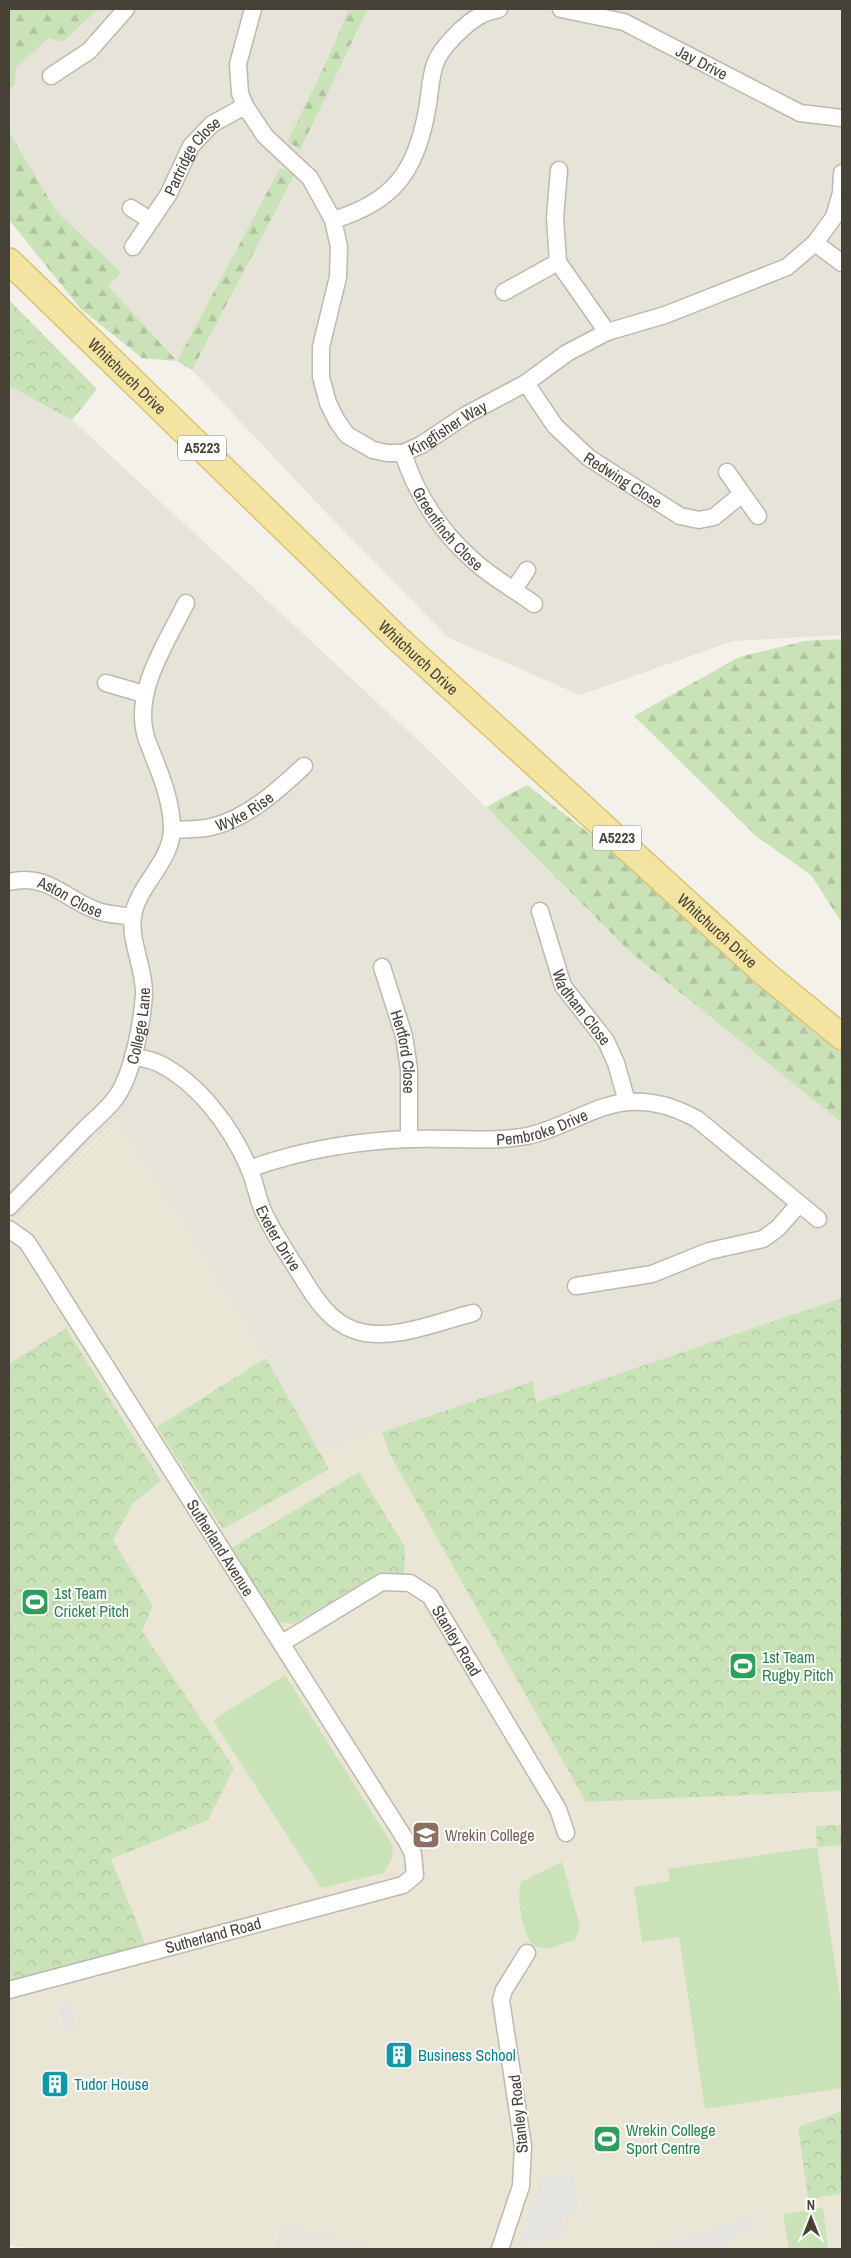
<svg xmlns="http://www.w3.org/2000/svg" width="851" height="2258" font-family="'Archivo Narrow',sans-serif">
  <defs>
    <pattern id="forest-firs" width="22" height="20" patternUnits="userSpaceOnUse" patternTransform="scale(1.25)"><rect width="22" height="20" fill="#cae2b7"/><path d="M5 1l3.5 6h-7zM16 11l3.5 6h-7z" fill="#afc39e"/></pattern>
    <pattern id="park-crowns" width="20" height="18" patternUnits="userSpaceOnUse" patternTransform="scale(1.25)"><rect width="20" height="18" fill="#cae2b7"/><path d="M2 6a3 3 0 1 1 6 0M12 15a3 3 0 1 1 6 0" fill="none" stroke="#afc39e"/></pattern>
  </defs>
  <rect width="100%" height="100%" fill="#f3f1e9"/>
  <path fill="#e6e3d8" d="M99,9H348L338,38L309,102L298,121L352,44L368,9H842V635L733,641L580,695L449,638L336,523L192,370L295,174L280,168L177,361L107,285L120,272L57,212L9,132V90L15,84L16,67L49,37L62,42Z
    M9,386L72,420L436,757L630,952L842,1123V1298L536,1403L533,1381L382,1432L319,1450L266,1358L116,1120L9,1227Z
    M282,2221L381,2249H274Z"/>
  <path fill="#eae6d5" d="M116,1120L266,1358L319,1449L382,1432L533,1381L536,1402L842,1298V2249H381L282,2221L274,2249H29L9,2245V1227Z"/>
  <path fill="#cae2b7" d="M285,1675L393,1846L392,1858L384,1873L321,1888L213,1720Z
    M817,1847L842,2009V2088L705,2109L679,1937L642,1942L634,1887L670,1881L668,1869Z
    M562,1862L580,1926L575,1940L547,1949L533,1946C522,1930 516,1901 521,1882Z
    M823,2208L828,2249H789L783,2214Z"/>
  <path fill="url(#forest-firs)" d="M9,9H99L62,42L49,38L16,67L15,84L9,90Z
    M348,9H368L300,150L288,141C309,97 332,55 348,9Z
    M9,132L57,212L121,272L108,286L177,361L280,168L295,174L192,370L177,361L142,358L81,309L9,220Z
    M842,639V923L811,875L756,836L634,716L739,657L805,641Z
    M527,785L599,841L842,1051V1123L630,952L486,807Z"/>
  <path fill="url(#park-crowns)" d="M9,300L97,389L72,420L9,386Z
    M842,1298V1791L586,1802L389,1453L382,1432L533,1381L536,1402Z
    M66,1328L161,1481L133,1503L113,1540L153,1606L142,1631L234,1768L208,1820L111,1859L147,1948L9,1985V1364Z
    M266,1358L329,1469L223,1529L157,1427Z
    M359,1472L405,1547L404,1575L380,1573L293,1624L277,1622L230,1549Z
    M842,1825V1845L817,1847L816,1826Z
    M842,2111V2200L841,2194L808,2199L798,2127Z"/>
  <path fill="#e5e3e0" d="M71,2003L78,2029L64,2032L59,2006Z
    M572,2173L580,2213L563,2215L565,2235L527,2244L521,2243L541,2177Z
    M752,2217L755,2229L734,2236L728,2249H647Z"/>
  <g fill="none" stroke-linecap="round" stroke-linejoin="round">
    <defs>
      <g id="street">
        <path id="s1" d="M253,9L238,64L240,93L245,106L265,136L310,178L333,220L339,247L338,277L321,347V377L328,403L337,421L347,435L373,450L387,453H403L421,445L466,415L526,383L567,353L607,332L665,315L787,267L815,243L834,217L841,193L842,173"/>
        <path id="s2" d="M561,9L624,22L800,113L842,118"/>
        <path d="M51,76L89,51L126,9"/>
        <path d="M559,170L555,218L558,262L607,332"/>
        <path d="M131,208L150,220"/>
        <path d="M333,220C394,202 416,171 427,110C430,95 430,78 435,64C440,48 466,23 481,15C486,12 494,11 499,9"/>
        <path d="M815,243L842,263"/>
        <path id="s3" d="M133,247L168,195L191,146L212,124L245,106"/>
        <path d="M504,292L558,262"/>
        <path id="s4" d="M526,383L555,426L589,458L680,516L699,520L714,517L742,494"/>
        <path id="s5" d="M403,453C416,494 441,532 474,561C491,577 514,589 534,604"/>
        <path d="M727,472L758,516"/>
        <path d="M514,589L527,570"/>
        <path d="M106,683L144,694"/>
        <path id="s6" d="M172,830C184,829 199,830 211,827C248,818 277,791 304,766"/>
        <path id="s7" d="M9,882C48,872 65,900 98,911C109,915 122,915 133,917"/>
        <path id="s8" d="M540,911L563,986L606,1041L616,1063L627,1102"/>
        <path id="s9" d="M382,967L404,1036L409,1069V1139"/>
        <path id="s10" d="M133,1056C141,1058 151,1060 158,1063C199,1083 231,1127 249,1168C256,1183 257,1200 265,1215C275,1236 289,1256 302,1277C314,1297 330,1322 354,1330C390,1343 437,1322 473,1313"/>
        <path id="s11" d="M249,1169C301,1150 355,1141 410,1139C449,1137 489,1143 527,1136C562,1129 593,1105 628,1102C654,1100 674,1107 697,1119L818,1219"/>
        <path id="s12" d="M9,1207C34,1181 60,1155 85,1129C95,1119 109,1108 117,1096C133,1072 142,1023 144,995C145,969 129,940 133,916C138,884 173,861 172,827C171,796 158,769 147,740C131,694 166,644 186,603"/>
        <path id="s13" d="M9,1229L27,1242L407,1842L413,1854L415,1875L403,1885L9,1990"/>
        <path d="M576,1286L652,1274L709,1251L763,1239L778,1228L799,1204"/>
        <path id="s14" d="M282,1643L382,1582L410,1583L430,1596L558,1809L566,1833"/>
        <path d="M500,2249L521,2186L523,2146L501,2000L504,1990L527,1953"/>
      </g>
      <g id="primary">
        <path id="s15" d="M9,261L395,636L763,972L842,1037"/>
      </g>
    </defs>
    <use href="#street" stroke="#bdb9ad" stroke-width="19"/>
    <use href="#primary" stroke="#d7c373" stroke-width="28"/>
    <use href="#street" stroke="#fff" stroke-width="16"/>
    <use href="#primary" stroke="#f3e4a2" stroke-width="25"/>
  </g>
  <defs>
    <symbol id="stadium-square" viewBox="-11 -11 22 22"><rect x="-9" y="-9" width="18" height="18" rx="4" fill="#2e9e5b" stroke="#fff"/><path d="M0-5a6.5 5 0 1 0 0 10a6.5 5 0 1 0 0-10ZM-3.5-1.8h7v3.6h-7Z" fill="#fff"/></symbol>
    <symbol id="school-square" viewBox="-11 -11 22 22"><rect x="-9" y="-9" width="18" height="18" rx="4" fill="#8d6e63" stroke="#fff"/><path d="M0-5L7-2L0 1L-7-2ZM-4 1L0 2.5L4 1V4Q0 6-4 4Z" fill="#fff"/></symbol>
    <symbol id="building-square" viewBox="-11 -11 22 22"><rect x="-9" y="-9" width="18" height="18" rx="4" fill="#0f9aa8" stroke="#fff"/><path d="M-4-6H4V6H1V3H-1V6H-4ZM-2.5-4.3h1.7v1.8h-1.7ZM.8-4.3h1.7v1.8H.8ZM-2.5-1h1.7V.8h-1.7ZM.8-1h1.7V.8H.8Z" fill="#fff"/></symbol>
  </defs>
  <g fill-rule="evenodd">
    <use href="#stadium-square" x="19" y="1586" width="32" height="32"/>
    <use href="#stadium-square" x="727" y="1650" width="32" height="32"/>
    <use href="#school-square" x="410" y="1819" width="32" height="32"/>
    <use href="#building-square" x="383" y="2039" width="32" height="32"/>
    <use href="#building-square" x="39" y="2068" width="32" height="32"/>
    <use href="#stadium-square" x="591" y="2123" width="32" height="32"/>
  </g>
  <g text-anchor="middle" stroke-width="4" stroke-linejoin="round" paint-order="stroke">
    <g fill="#fff" stroke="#7e7b74" stroke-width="1">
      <rect x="178" y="435.5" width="48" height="25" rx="4"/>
      <rect x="593" y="825.5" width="48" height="25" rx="4"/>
    </g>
    <g font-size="15" font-weight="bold" fill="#464238">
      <text x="202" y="453">A5223</text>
      <text x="617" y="843">A5223</text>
    </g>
    <g font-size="16" fill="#464238" stroke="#fff">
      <text dy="6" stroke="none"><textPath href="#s2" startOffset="152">Jay Drive</textPath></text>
      <text dy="6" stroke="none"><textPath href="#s3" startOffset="109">Partridge Close</textPath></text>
      <text dy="6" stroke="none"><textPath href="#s15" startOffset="165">Whitchurch Drive</textPath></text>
      <text dy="6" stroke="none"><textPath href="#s1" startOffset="581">Kingfisher Way</textPath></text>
      <text dy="6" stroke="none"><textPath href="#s4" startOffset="139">Redwing Close</textPath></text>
      <text dy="6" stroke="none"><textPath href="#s5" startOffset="89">Greenfinch Close</textPath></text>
      <text dy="6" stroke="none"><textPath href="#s15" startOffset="570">Whitchurch Drive</textPath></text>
      <text dy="6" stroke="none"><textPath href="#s6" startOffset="76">Wyke Rise</textPath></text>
      <text dy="6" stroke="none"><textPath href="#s7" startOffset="65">Aston Close</textPath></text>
      <text dy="6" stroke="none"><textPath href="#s15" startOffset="975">Whitchurch Drive</textPath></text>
      <text dy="6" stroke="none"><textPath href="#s8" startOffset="106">Wadham Close</textPath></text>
      <text dy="6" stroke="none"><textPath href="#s12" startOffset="229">College Lane</textPath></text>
      <text dy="6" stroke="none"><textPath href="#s9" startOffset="88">Hertford Close</textPath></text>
      <text dy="6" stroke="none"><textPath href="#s11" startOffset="298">Pembroke Drive</textPath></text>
      <text dy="6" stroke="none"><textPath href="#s10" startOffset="244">Exeter Drive</textPath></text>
      <text dy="6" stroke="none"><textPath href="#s13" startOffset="384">Sutherland Avenue</textPath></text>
      <text dy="6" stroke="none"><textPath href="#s14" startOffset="221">Stanley Road</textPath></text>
      <text transform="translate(213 1935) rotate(-15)" y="6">Sutherland Road</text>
      <text transform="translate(518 2114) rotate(-96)" y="6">Stanley Road</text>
    </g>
    <g font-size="16" fill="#27864d" stroke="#fff" text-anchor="start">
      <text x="54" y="1599">1st Team<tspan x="54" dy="18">Cricket Pitch</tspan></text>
      <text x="762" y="1663">1st Team<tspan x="762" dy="18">Rugby Pitch</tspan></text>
      <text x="626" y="2136">Wrekin College<tspan x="626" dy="18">Sport Centre</tspan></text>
    </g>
    <g font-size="16" fill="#785e54" stroke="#fff" text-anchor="start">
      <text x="445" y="1841">Wrekin College</text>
    </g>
    <g font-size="16" fill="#0d838f" stroke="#fff" text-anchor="start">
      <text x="418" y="2061">Business School</text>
      <text x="74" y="2090">Tudor House</text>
    </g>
  </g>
  <rect width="851" height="2258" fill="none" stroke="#464238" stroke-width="20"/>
  <g transform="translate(811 2218)" stroke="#ffffff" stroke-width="4" paint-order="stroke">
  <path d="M0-4L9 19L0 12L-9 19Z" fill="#464238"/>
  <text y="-8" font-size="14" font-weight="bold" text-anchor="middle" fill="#464238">N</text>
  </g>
</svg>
